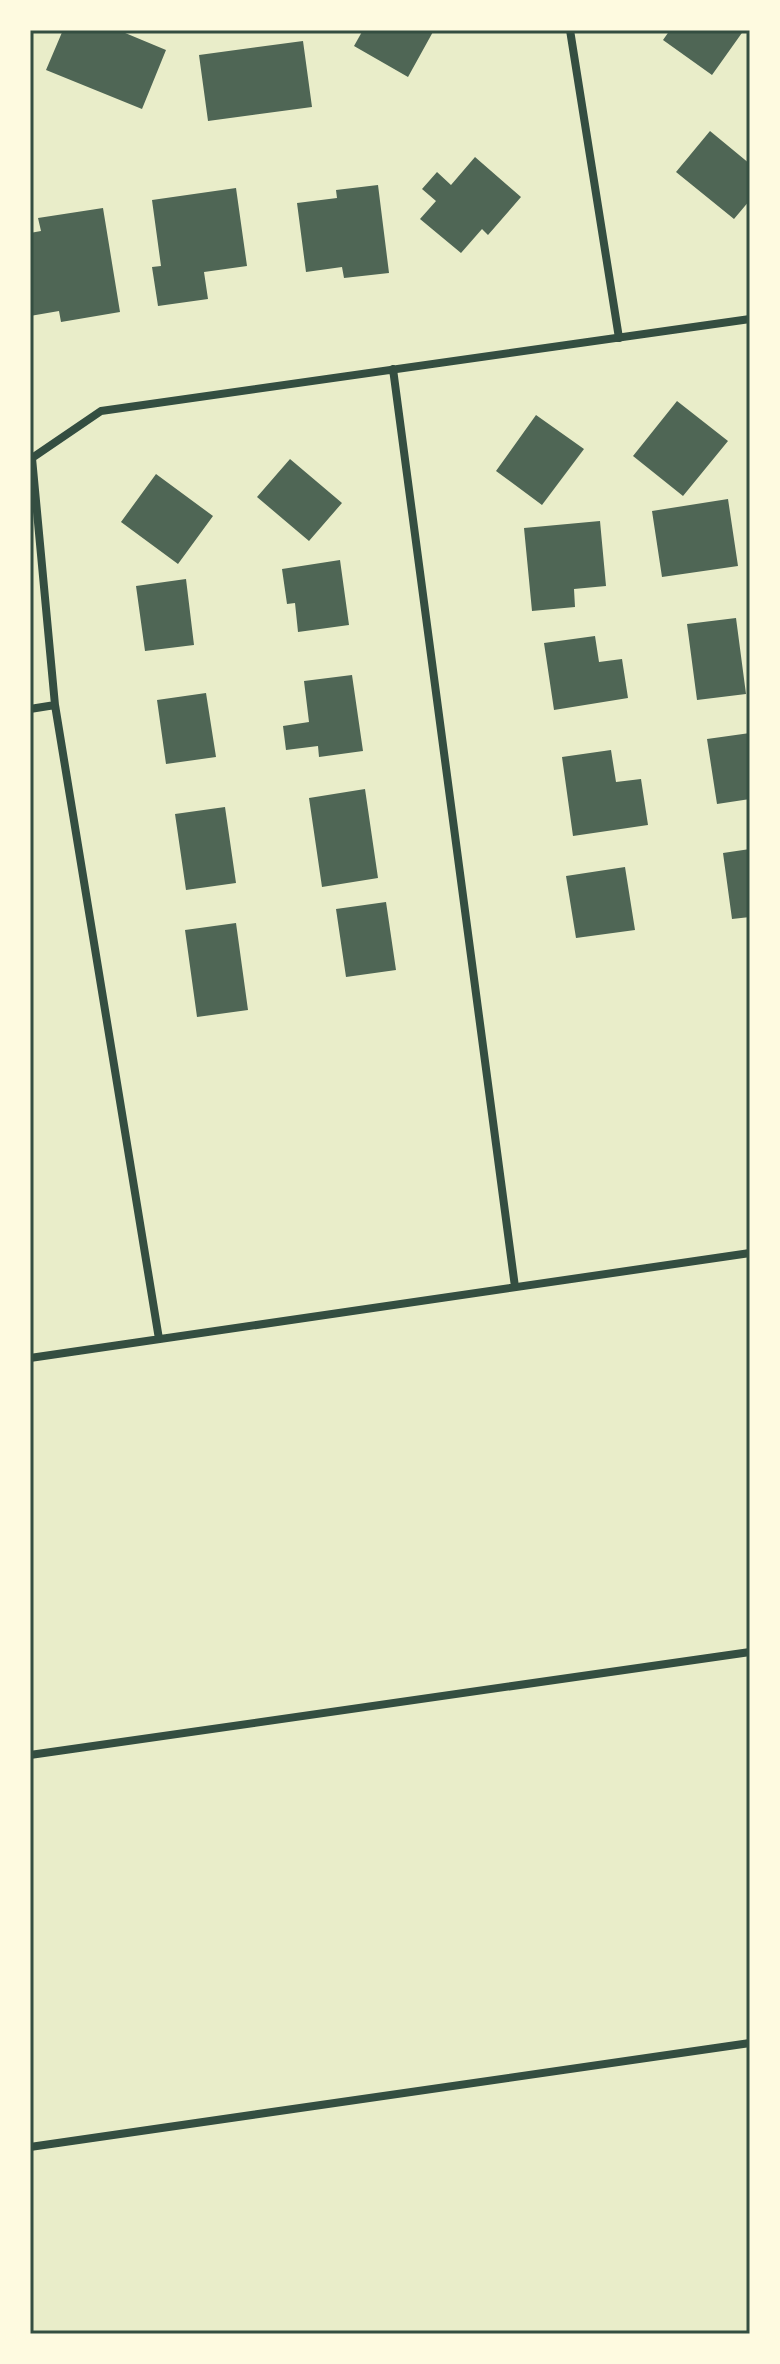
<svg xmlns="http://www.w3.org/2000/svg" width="780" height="2364" font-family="Rubik,sans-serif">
  <rect width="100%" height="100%" fill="#e9edc9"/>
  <path fill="#4f6655" d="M63,30H118L166,50L142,109L46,70Z
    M363,30H434L408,77L354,46Z
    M670,30H744L712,75L663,40Z
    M303,41L312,107L208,121L199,55Z
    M710,131L750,164V200L734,219L676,172Z
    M475,157L521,197L488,235L482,229L461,253L420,219L436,201L422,189L437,172L451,185Z
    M378,185L389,273L344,278L342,267L306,272L297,203L337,198L336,190Z
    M236,188L247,266L204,272L208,299L158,306L152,267L161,266L152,200Z
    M103,208L120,312L61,322L59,311L30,316V233L41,231L38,218Z
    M677,401L728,441L683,496L633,456Z
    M536,415L584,449L542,505L496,471Z
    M290,459L342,503L309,541L257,497Z
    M156,474L213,516L178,564L121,522Z
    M728,499L738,566L662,577L652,511Z
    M600,521L606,586L574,589L575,607L532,611L524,528Z
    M340,560L349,625L298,632L295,603L287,604L282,569Z
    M186,579L194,645L145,651L136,586Z
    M736,618L746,694L697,700L687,624Z
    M595,636L599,662L622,659L628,698L554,710L544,643Z
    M352,675L363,751L319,757L318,746L286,750L283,726L309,722L304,681Z
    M206,693L216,757L166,764L157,700Z
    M750,733V799L717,804L707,739Z
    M611,750L616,782L641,779L648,825L573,836L562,757Z
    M365,789L378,878L322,887L309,798Z
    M225,807L236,883L186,890L175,814Z
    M750,849V917L732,919L723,853Z
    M625,867L635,930L576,938L566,876Z
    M386,902L396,970L346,977L336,909Z
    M236,923L248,1010L197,1017L185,930Z"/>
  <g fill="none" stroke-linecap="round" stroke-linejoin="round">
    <path stroke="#344e41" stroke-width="8" d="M570,30L619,338
      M393,369L515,1287
      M30,709L55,705
      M159,1339L55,705L32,458L101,411L750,319
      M30,1358L750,1253
      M30,1755L750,1652
      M30,2147L750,2043"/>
  </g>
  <rect width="780" height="2364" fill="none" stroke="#fefae0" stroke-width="64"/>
  <rect x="32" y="32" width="716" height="2300" fill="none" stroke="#344e41" stroke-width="3"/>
</svg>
